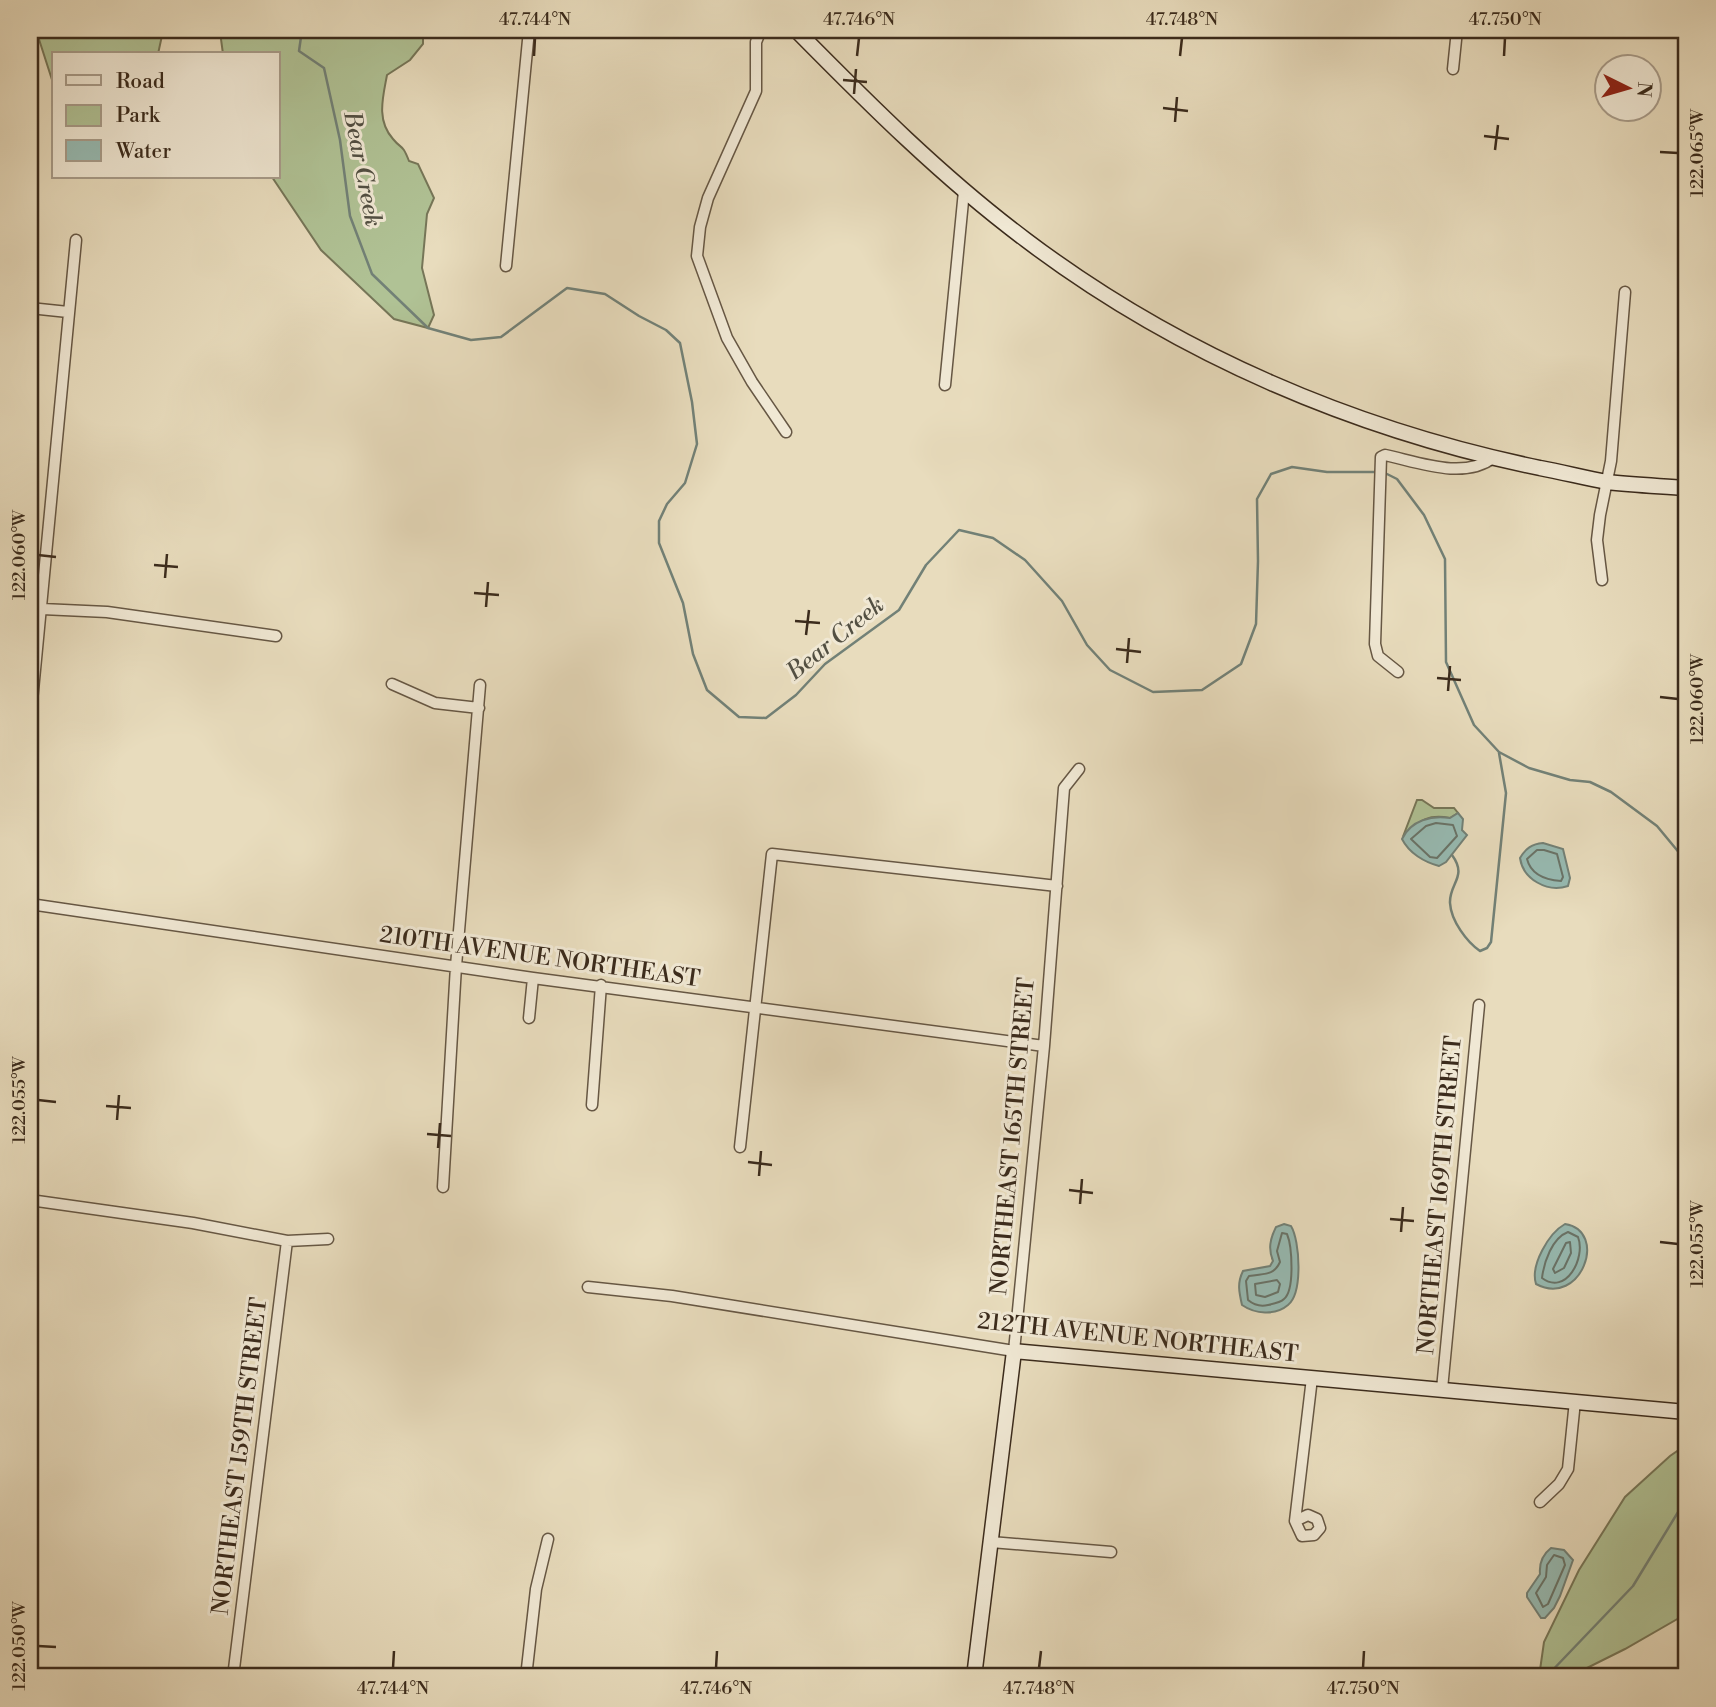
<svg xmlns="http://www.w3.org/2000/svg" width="1716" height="1707" font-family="'Libre Bodoni',serif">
  <rect width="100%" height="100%" fill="#e8dcbd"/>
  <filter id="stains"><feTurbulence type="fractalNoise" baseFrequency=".00286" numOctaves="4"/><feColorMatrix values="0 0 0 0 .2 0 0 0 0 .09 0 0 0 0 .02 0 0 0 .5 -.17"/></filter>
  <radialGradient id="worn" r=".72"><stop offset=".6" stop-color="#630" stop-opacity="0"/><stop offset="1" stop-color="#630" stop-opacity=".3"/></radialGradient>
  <path fill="#b0c295" stroke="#767658" stroke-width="2" d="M36,30H163V31L158,54H54V86Z
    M215,30H423V44L410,60L387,75C383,97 376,120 393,139C402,150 402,143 409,161L418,164L434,198L427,214L422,268L434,315L428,328L394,319L321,250L272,177H278V54H223L221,39Z
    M1417,800H1422L1434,808H1454L1458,813L1450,818C1428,814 1421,820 1404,834Z
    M1686,1445V1614L1625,1649L1571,1676L1539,1677L1544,1642L1579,1570L1625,1497L1670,1456Z"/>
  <path fill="#97bbb3" stroke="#728177" stroke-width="2" d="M1458,813L1463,819L1462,830L1467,835L1446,862L1439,866C1424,862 1409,853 1402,839C1411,820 1432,815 1450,818Z
    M1543,843L1563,849L1570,878L1568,886C1547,893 1523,879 1520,858C1526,848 1532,844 1543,843Z
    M1284,1224L1291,1226C1300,1241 1303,1293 1288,1305C1275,1316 1255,1314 1242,1305C1239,1292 1237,1283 1243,1271L1270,1266L1273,1261C1268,1249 1270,1239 1276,1227Z
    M1565,1224C1609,1231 1581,1308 1536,1284C1530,1265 1549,1233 1565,1224Z
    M1551,1548L1564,1550L1573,1560L1560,1596L1554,1608L1545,1618H1541L1527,1597V1593L1540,1574C1539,1563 1542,1555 1551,1548Z"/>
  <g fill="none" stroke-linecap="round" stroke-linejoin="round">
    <path stroke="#697368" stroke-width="2" d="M1436,823L1453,825L1457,836L1437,858L1430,857L1411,839L1426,826Z
      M1537,850H1544L1557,854L1563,877L1561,881C1547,880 1531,875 1527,859Z
      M1568,1232L1578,1237C1586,1258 1566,1296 1542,1278C1544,1262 1552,1238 1568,1232Z
      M1282,1233L1287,1234C1292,1246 1295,1290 1284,1299C1281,1302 1273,1304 1268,1305C1260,1307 1254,1305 1248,1300L1246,1281L1249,1276C1263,1273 1273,1277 1280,1262L1277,1251Z
      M1570,1242L1571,1253L1564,1268L1555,1273L1553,1269L1566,1243Z
      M1277,1280L1280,1284L1278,1292L1265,1297L1256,1295L1255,1284Z
      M1554,1555L1563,1558L1565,1565L1548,1604L1543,1607L1536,1593L1546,1577L1547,1565Z"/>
    <path stroke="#728177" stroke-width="2.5" d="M302,30L299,51L324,68L340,140L350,216L372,274L428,328L471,340L501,337L567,288L605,294L639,316L666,330L680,343L692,402L697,444L685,483L667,504L659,521V543L683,603L693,654L707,690L739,717L766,718L796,695L825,664L899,610L926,565L959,530L993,538L1025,560L1062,601L1087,645L1110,670L1153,692L1202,690L1241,664L1256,624L1258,561L1257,499L1271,474L1292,467L1327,472H1378
      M1385,473L1397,479L1424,515L1445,559L1446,662L1474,725L1499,752L1529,768L1570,780L1590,782L1611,792L1657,826L1686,861
      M1452,855C1468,877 1449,883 1450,903C1451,921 1467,942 1480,951L1487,948L1491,942L1506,793L1499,753
      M1546,1677L1633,1586L1686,1499"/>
    <defs>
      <path id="street" d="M761,30L756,42V91L708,198L700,227L697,256L727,338L752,382L786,432
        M1453,69L1457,30
        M506,266L529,30
        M30,308L68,312
        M945,385L964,191
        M1602,580L1597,540L1600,515L1611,461L1625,292
        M42,609L107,612L276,636
        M1398,672L1378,656L1375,644L1381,457L1385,455C1418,462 1463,480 1493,458
        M392,684L435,703L479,708
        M30,722L76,240
        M30,904L533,978L1044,1046
        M529,1018L533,978
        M592,1105L601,985
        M740,1147L772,854L1057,886
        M443,1187L456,966L480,685
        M30,1200L193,1223L287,1241L328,1239
        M588,1287L672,1296L1014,1351L1044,1046L1064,788L1079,769
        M1442,1389L1479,1005
        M1540,1502L1559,1484L1568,1469L1575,1401
        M1295,1521L1308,1515L1317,1519L1320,1528L1314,1535L1302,1536L1295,1521L1312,1378
        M991,1542L1111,1552
        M233,1677L287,1241
        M526,1677L536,1589L548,1539"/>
      <path id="secondary" d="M796,30C869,104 943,178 1026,240C1177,354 1355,430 1540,468C1562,472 1585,478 1607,482C1633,485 1660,486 1686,488
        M974,1677L1014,1351L1686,1412"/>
    </defs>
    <use href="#street" stroke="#665744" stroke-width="13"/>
    <use href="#secondary" stroke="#3b2b1c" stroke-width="17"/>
    <use href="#street" stroke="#f0e8d4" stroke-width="10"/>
    <use href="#secondary" stroke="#f0e8d4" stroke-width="14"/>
  </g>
  <path fill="none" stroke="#3b2b1c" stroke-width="2.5" d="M534,56L535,38M857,56L859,38M1180,56L1182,38M1504,56L1505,38M843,80L867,82M854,94L856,69M1163,108L1188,111M1175,122L1177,97M1484,136L1509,139M1495,150L1498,125M1660,152L1678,153M38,555L56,557M154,565L178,567M165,578L167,554M474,593L499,595M486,607L488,582M795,621L820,623M806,635L809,610M1116,649L1141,652M1127,663L1129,638M1437,678L1461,680M1448,691L1450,666M1660,697L1678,699M38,1100L56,1102M106,1106L131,1108M117,1120L119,1095M427,1134L451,1136M438,1148L440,1123M748,1162L772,1165M759,1176L761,1151M1069,1190L1093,1193M1080,1204L1082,1179M1390,1219L1414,1221M1401,1232L1403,1207M1660,1242L1678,1244M38,1646L56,1647M393,1668L394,1651M716,1668L717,1651M1039,1668L1041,1651M1363,1668L1364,1651"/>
  <g text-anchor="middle" stroke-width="6" stroke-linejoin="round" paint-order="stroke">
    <g font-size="23" fill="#3b2b1c" stroke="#f0e8d4">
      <text transform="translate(540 956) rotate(8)" y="8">210TH AVENUE NORTHEAST</text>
      <text transform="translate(1012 1136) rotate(-85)" y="8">NORTHEAST 165TH STREET</text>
      <text transform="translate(1439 1195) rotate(-85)" y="8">NORTHEAST 169TH STREET</text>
      <text transform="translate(1138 1337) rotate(6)" y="8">212TH AVENUE NORTHEAST</text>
      <text transform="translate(239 1456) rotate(-83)" y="8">NORTHEAST 159TH STREET</text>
    </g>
    <g font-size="24" font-style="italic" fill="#524f42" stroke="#f0e8d4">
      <text transform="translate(363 169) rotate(79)" y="8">Bear Creek</text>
      <text transform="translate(835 638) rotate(-39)" y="8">Bear Creek</text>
    </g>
  </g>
  <rect width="1716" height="1707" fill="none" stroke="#e8dcbd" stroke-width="77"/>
  <rect x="52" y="52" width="228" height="126" fill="#f0e8d4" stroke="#a89c8a" stroke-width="2"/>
  <rect x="66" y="75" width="35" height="10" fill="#f0e8d4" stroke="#a89c8a" stroke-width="2"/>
  <text x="116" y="88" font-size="21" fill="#3b2b1c">Road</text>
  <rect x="66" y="105" width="35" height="21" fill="#b0c295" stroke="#a89c8a" stroke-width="2"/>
  <text x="116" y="122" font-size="21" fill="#3b2b1c">Park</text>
  <rect x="66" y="140" width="35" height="21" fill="#97bbb3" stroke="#a89c8a" stroke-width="2"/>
  <text x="116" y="158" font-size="21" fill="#3b2b1c">Water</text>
  <g transform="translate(1628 88) rotate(95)"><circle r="33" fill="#f0e8d4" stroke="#a89c8a" stroke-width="2"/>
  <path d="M0-5L12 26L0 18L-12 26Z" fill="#8f2418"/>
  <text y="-10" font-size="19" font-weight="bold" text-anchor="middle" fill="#3b2b1c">N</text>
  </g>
  <rect x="38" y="38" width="1640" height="1630" fill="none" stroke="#3b2b1c" stroke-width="2.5"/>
  <g font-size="18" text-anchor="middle" fill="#3b2b1c">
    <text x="535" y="25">47.744°N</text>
    <text x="859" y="25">47.746°N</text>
    <text x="1182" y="25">47.748°N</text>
    <text x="1505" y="25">47.750°N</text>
    <text transform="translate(1697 153) rotate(-90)" y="6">122.065°W</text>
    <text transform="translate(19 555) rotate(-90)" y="6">122.060°W</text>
    <text transform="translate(1697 699) rotate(-90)" y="6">122.060°W</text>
    <text transform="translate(19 1100) rotate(-90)" y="6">122.055°W</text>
    <text transform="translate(1697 1244) rotate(-90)" y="6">122.055°W</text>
    <text transform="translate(19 1646) rotate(-90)" y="6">122.050°W</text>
    <text x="393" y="1694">47.744°N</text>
    <text x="716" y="1694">47.746°N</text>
    <text x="1039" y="1694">47.748°N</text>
    <text x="1363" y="1694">47.750°N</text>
  </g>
  <rect width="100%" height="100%" filter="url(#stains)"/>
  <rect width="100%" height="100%" fill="url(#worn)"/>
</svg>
